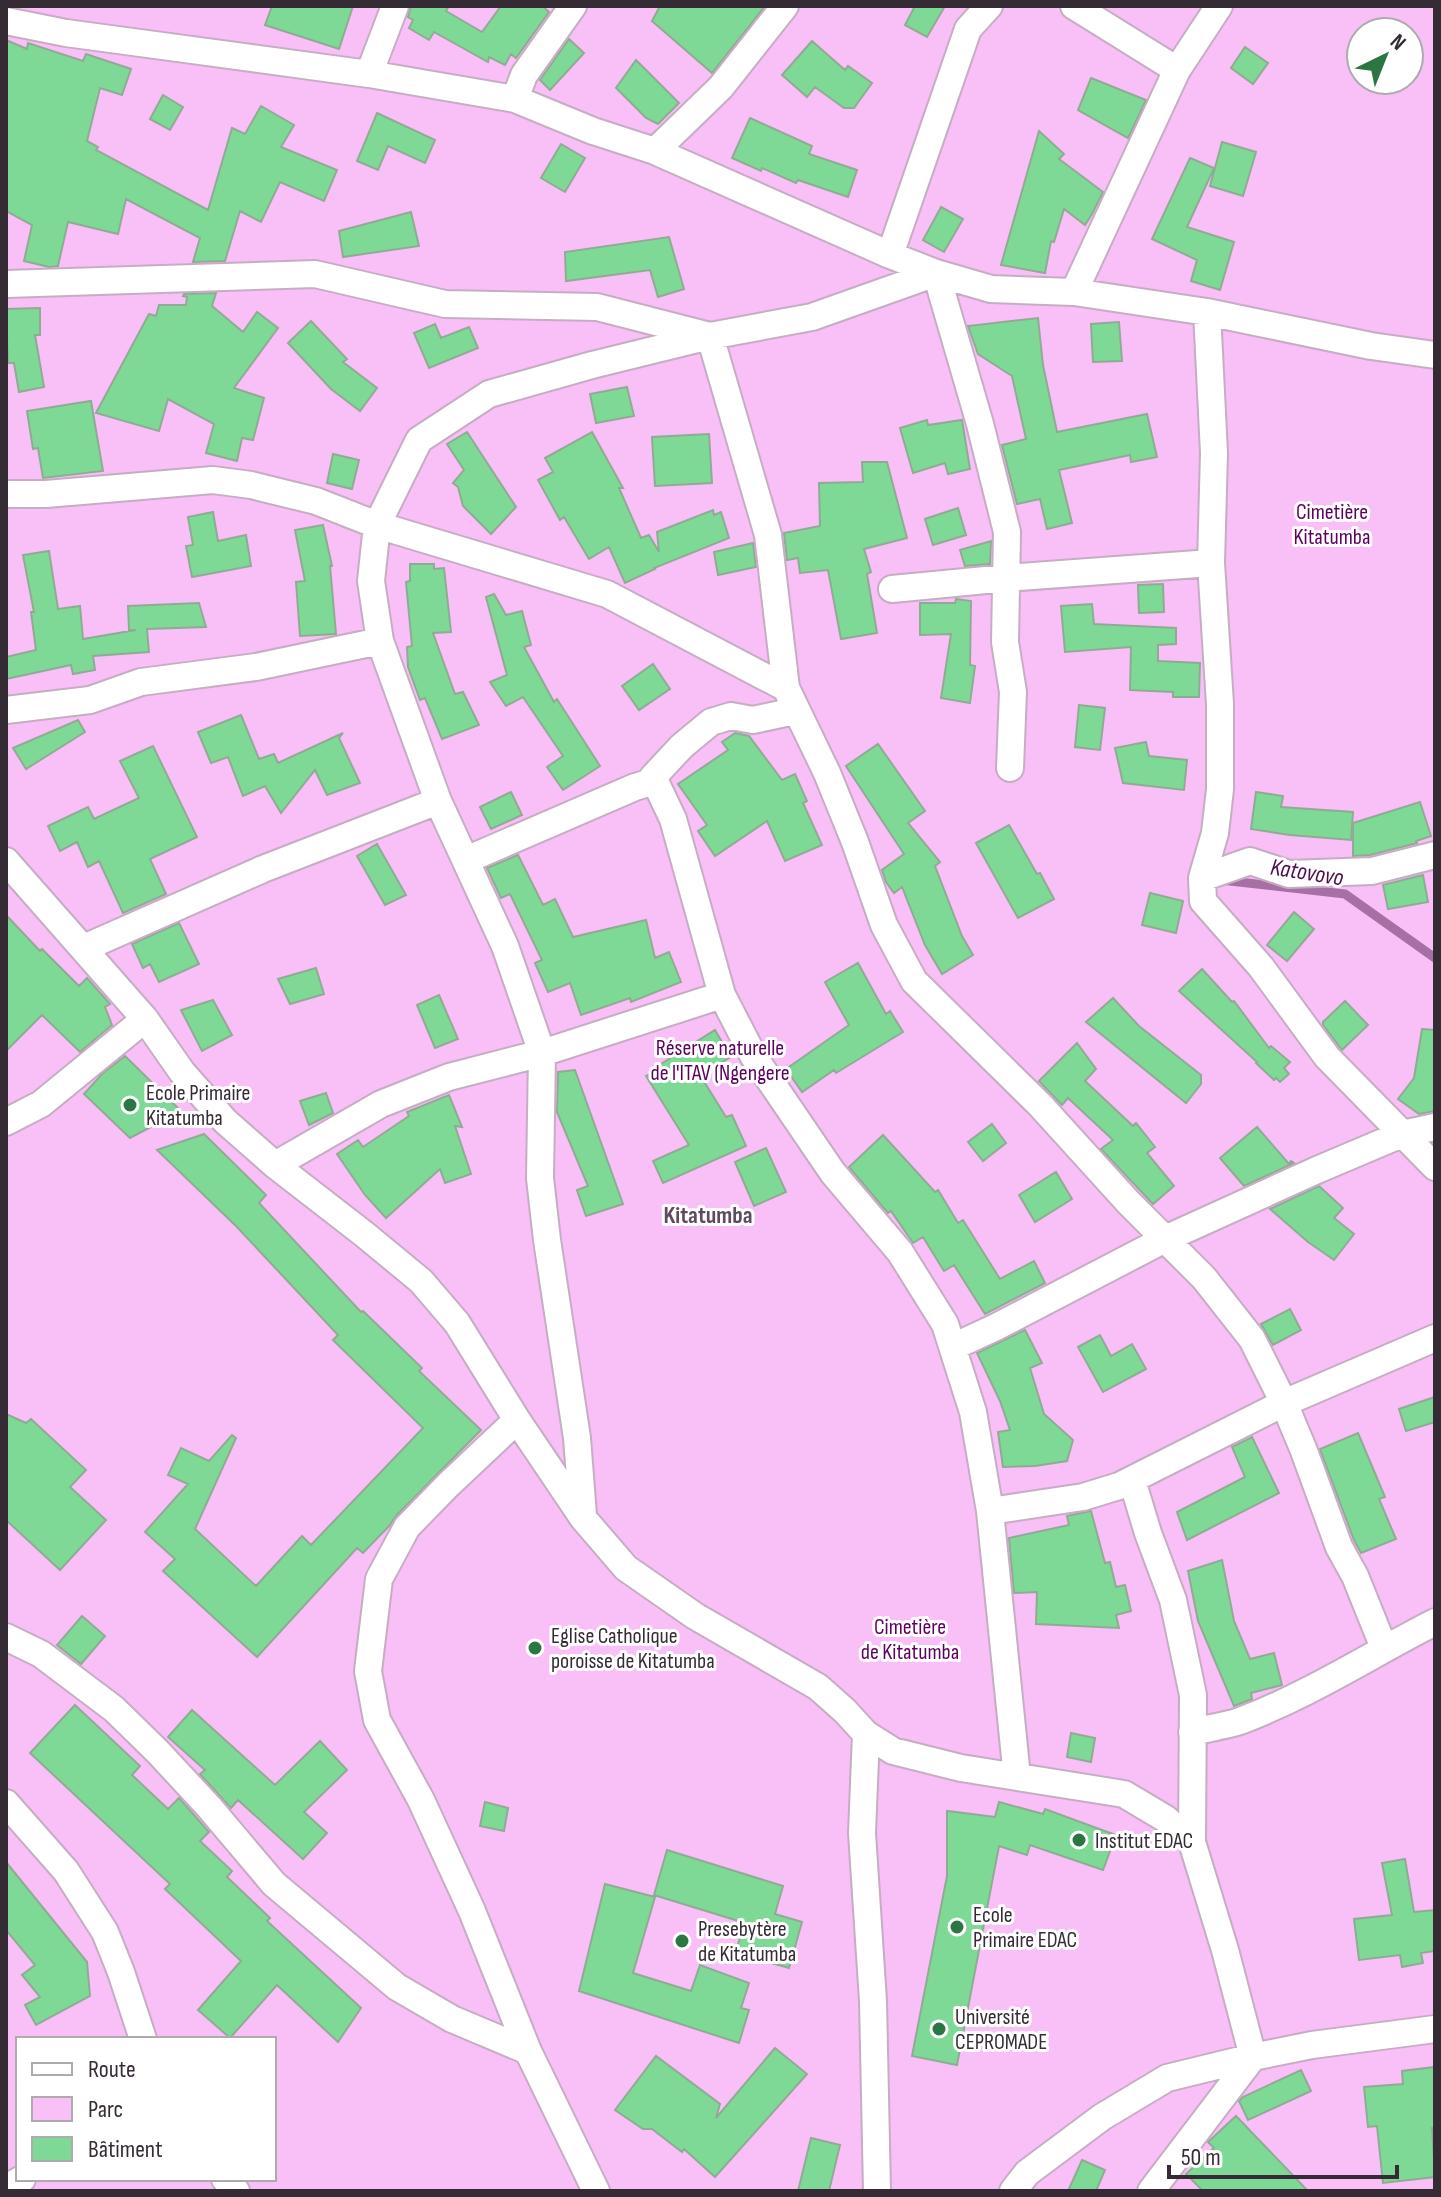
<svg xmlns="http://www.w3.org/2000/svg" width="1441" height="2197" font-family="'Sofia Sans Condensed',sans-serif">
  <rect width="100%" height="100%" fill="#ffe4fd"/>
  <path fill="#f9bff7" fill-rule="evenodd" d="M6,6H1435V2191H6ZM1361,32H1409V80H1361ZM18,2039H274V2179H18Z"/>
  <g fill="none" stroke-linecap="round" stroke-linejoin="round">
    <path stroke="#a670a5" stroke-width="9" d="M1221,880L1345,894L1435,958"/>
  </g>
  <path fill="#7fd996" stroke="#90ab95" stroke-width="2" d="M272,6H353L339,49L265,25Z
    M411,6H449L446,11L482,32L501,6H542L549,12L516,58L511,54L505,65L489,57L488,62L434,32L429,40L409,28L413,20L408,17Z
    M660,6H765L712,73L652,21Z
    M915,6H945L927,37L905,25Z
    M569,39L584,53L550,90L540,80Z
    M6,40L27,49L28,43L83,61L86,54L131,69L122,95L100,88L87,141L98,147L96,150L208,210L232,128L245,134L261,106L294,125L281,147L337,170L324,201L280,182L261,222L240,211L225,261L193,262L200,238L126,199L118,234L68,222L58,266L49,267L24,261L32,225L6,211Z
    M812,41L845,70L848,66L872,83L854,108H844L815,87L807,97L782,75Z
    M1245,47L1268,63L1253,84L1231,68Z
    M636,60L679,103L658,124L646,118L616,88Z
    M1091,78L1146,100L1128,138L1078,110Z
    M163,95L183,107L170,130L150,119Z
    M377,113L435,140L425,163L388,146L378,170L357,161Z
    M750,118L812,146L809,154L857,170L848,197L798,180L796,183L762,168L761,171L732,158Z
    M1039,131L1064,154L1059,159L1103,192L1092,214L1085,225L1064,209L1054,242L1051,241L1045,273L1001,265Z
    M1222,142L1256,152L1243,196L1210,186Z
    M561,144L585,158L565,192L541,178Z
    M1190,158L1214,168L1187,227L1234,242L1220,290L1191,281L1197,260L1152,239Z
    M941,207L963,219L944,252L923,240Z
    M411,212L419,246L343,257L339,231Z
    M669,237L684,289L658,297L650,270L566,281L565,252Z
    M216,293L212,306L243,332L257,312L278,328L234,388L264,398L253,440L242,438L237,461L206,453L214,424L168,399L159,431L96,413L149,314L156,316L159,305H186L187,297L183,296L184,294Z
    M40,308V335H35L44,387L19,392L14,363H8L6,309Z
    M1038,318L1043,365L1057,432L1147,414L1157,457L1131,462L1130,455L1059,470L1072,523L1047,529L1040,499L1017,504L1002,445L1026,439L1012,376L978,354L968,326Z
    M311,321L347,359L343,362L377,388L360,411L331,389L288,343Z
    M1119,322L1122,361L1093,362L1091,324Z
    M435,324L441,338L469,327L478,348L429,368L414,333Z
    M627,387L634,416L596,423L590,394Z
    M91,401L103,471L43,478L38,448L33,449L27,411Z
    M927,420L928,425L962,420L970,469L948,474L945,463L913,473L900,428Z
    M467,432L516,507L491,534L463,506L458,487L453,483L464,470L447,444Z
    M592,432L623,488H619L641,538L649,535L659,552L657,532L713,510L714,515L721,512L729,538L654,568L655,569L625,583L609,547L589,559L564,517L560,520L538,480L553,472L545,458Z
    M709,434L712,483L655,486L652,437Z
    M333,454L359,460L352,489L327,483Z
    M862,462H887L907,538L864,549L871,572L867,574L877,633L841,639L828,570L800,573L798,558L787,560L784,533L820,526L819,483L863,482Z
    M958,508L966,535L933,545L925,519Z
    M213,512L218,541L246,535L251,566L192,577L186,546L193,545L188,517Z
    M323,525L332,566H330L336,634L300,636L296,582L305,581L295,530Z
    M991,541L990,564L965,566L960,550Z
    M753,543L756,567L718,575L714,552Z
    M49,551L58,609L80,606L83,639L136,630H129L128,606L199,603L206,627L147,629L149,652L93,656L95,670L73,674L71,665L6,679V657L36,650L31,612H34L23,555Z
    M410,564H434V569L444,568L451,632L433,633L455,694L463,692L479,725L442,739L425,698L420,700L408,667L407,647L412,646L406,582L410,581Z
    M1163,584L1164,612L1139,613L1138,585Z
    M494,594L506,615L522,611L531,645L524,647L554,702L557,699L600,766L563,790L547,767L563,756L523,697L506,706L490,682L507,675L486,597Z
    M956,599L971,601L970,665L975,666L970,703L941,698L951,634L920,635V603H955Z
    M1092,604L1094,624L1176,628V644L1158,645V661L1200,663L1199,697H1173V692L1130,690L1131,647L1065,652L1061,606Z
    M653,664L670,689L639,710L622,686Z
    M1079,705L1105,708L1100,750L1075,747Z
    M241,715L259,759L274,754L278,763L343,733L339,738L360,783L327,795L315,770L281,813L265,786L243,796L228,757L211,763L198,732Z
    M78,720L85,732L26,769L13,748Z
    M735,733L749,736L782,780L795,774L807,801L803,803L822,845L785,861L767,821L715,856L698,831L707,825L678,784L728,750L722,742Z
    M1146,742L1149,756L1187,760L1184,790L1123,783L1115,748Z
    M878,744L925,811L908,823L940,862L935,866L962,936L973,955L942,974L925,945L902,887L894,893L886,882L882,870L904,854L846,766Z
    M153,746L197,837L150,859L166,894L123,913L99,861L88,867L77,842L60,851L48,826L88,807L94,819L139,798L120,761Z
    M511,792L522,815L491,829L480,807Z
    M1256,792L1283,796L1281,807L1353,812L1351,840L1290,835L1251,829Z
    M1420,802L1431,836L1416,841L1417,843L1370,855L1353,856V823Z
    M1009,825L1037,874L1040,873L1054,899L1018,918L976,843Z
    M377,844L406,895L385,905L357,856Z
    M518,855L543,905L555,899L573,937L646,920L655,958L669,952L681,982L631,1002L630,998L581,1015L570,983L548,992L535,963L542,960L510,894L501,898L487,868Z
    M1423,875L1428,902L1388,909L1383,885Z
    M1150,893L1183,901L1176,933L1142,925Z
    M1294,912L1314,929L1287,961L1267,945Z
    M6,915L40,951L42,949L79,986L87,978L110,1004L105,1007L112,1025L80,1052L42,1015L6,1051Z
    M179,923L199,964L159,982L150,964L143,968L132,944Z
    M858,963L886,1014L890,1011L903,1032L836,1073L834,1070L802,1092L786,1069L849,1025L825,982Z
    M316,968L324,994L290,1004L278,979Z
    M1202,969L1232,1002L1234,1001L1269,1048L1271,1046L1290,1062L1284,1068L1289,1074L1280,1082L1276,1078L1274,1080L1256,1063L1257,1062L1179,991Z
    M439,995L458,1039L435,1048L417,1005Z
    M1113,998L1139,1026L1201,1075V1084L1186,1103L1086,1022Z
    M213,1000L232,1035L202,1051L181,1010Z
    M1345,1001L1368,1025L1342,1050L1323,1025V1022Z
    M1422,1029L1435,1030V1111L1419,1114L1398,1099L1414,1078Z
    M715,1030L731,1057L700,1075L726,1117L732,1115L746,1146L663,1183L653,1161L689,1145L646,1076L655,1072L653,1069Z
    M1077,1043L1096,1069L1085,1081L1133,1126L1136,1123L1155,1147L1147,1153L1174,1186L1153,1204L1101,1149L1113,1140L1068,1098L1062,1105L1039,1081Z
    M125,1056L181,1111L130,1138L84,1094L102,1074Z
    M575,1070L623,1204L586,1216L577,1190L588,1186L557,1112L558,1072Z
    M326,1093L333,1113L309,1125L300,1101Z
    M449,1095L462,1127L455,1126L471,1174L445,1183L440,1169L386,1218L365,1195L337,1154L358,1140L363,1147L409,1116L407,1112Z
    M992,1124L1006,1143L983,1161L968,1142Z
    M1257,1127L1289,1164L1291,1161L1294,1163L1244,1186L1220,1158Z
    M204,1134L266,1195L259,1203L361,1312L363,1311L422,1368L419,1371L481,1430L396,1516L390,1525L363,1553L357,1548L257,1657L163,1571L175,1559L145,1532L188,1484L168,1475L181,1448L209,1461L232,1435L236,1438L195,1529L256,1586L302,1536L311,1545L423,1428L333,1340L338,1335L236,1226L157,1150Z
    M883,1135L935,1192L938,1190L958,1223L963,1220L1000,1279L1034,1261L1045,1283L985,1314L954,1265L944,1271L923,1237L913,1243L891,1211L888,1213L849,1167Z
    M766,1148L786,1192L754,1206L735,1162Z
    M1056,1172L1072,1199L1035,1222L1019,1195Z
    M1319,1186L1343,1208L1334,1218L1354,1234L1334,1260L1308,1242L1270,1209Z
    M1290,1309L1301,1330L1273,1345L1261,1324Z
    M1025,1330L1042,1363L1030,1368L1044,1414L1073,1440L1067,1461L1035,1466L1003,1467L998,1432L1010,1430L1000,1401L977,1353Z
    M1100,1335L1111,1356L1132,1344L1146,1369L1103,1392L1078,1347Z
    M1435,1397V1422L1406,1431L1399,1409Z
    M6,1414L26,1423L31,1419L86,1470L70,1487L106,1520L60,1570L6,1520Z
    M1358,1433L1385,1497L1379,1499L1396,1539L1361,1553L1354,1540L1320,1449Z
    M1252,1437L1279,1493L1187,1540L1177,1512L1245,1477L1232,1447Z
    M1091,1511L1105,1563L1110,1562L1116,1587L1125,1585L1131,1611L1116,1615L1119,1628L1036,1624L1037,1592L1014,1593L1009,1538L1069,1525L1067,1516Z
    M1222,1560L1234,1621L1250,1659L1274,1653L1282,1685L1251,1693L1252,1699L1234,1706L1198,1621L1188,1571Z
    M82,1616L105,1636L81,1664L57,1645Z
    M75,1705L140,1766L132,1775L168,1809L179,1798L209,1832L200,1841L232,1871L227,1877L270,1918L267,1921L361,2008L338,2042L277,1985L230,2038L198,2010L241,1961L165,1889L170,1884L30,1753Z
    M192,1710L275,1785L320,1741L347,1770L304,1812L327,1833L303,1859L238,1800L231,1808L200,1774L205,1770L168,1737Z
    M1071,1733L1095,1738L1091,1762L1067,1757Z
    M485,1802L508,1808L504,1831L480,1826Z
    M999,1802L1043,1814L1045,1809L1116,1835L1103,1870L1030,1845L1027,1855L999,1846L957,2065L912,2056L947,1876V1811L995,1817Z
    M667,1850L783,1886L775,1914L802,1922L789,1968L735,1953L745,1923L654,1895Z
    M1405,1859L1414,1912L1435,1910V1951L1421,1953L1423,1963L1402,1967L1400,1955L1359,1960L1354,1919L1392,1915L1382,1863Z
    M6,1862L87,1962L90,1996L36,2025L25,2005L40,1997L22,1975L35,1965L6,1930Z
    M605,1884L655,1897L633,1973L691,1991L700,1965L749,1983L741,2008L749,2010L739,2043L579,1991Z
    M775,2048L807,2074L715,2177L684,2149L682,2152L652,2129H643L615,2110L656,2056L720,2104L716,2118Z
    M1435,2067V2128H1432L1435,2177L1383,2183L1377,2126L1368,2127L1364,2087L1403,2084L1402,2071Z
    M1301,2070L1311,2091L1248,2120L1239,2101L1243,2097Z
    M1236,2116L1308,2191H1203L1186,2174L1214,2148L1208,2142Z
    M811,2138L840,2145L829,2191H798Z
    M1082,2160L1105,2170L1096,2191H1068Z"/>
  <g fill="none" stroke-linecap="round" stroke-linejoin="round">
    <defs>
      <path id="street" d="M1074,6L1177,70
        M6,21L66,33L369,74L515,99L593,131L655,151L890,255L936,273L991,289L1074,292L1207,312L1371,346L1435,355
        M369,74L395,6
        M515,99L524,75L573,6
        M655,151L721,87L785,6
        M890,255L968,29L989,6
        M936,273L980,424L1007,532L1005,642L1013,692L1010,768
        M6,284L315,274L445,304L597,307L710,336L768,535L786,688L827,773L855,842L884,925L914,981L1040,1105L1129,1203L1204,1278L1252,1339L1284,1403L1304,1451L1339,1547L1355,1576L1384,1648
        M1074,292L1177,70L1219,6
        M1207,312L1214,453L1211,563L1220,704V789L1215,833L1202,878L1203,901L1261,967L1327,1057L1435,1167
        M6,494H46L213,480L251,485L316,501L377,525L607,594L786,688
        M892,589L1007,578L1211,563
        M6,710L90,700L141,682L256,667L380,641
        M795,711L753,720L731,716L711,722L682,746L653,777L673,819L722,995L754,1057L833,1173L900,1252L945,1324L973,1412L990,1511L1017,1777
        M466,860L635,787L655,781
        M6,861L145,1019L182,1072L225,1121L275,1165L364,1234L421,1281L457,1323L517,1420L583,1518L626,1568L695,1616L818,1687L845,1711L866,1734L893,1751L961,1768L1124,1794L1166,1819L1192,1842L1225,1950L1253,2057
        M1202,878L1250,861L1289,874L1372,871L1435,855
        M84,948L263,869L438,801
        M6,1122L41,1104L145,1019
        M275,1165L381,1104L449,1077L542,1053L722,995
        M953,1347L996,1327L1165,1239L1317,1170L1402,1134L1435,1127
        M517,1420L448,1485L407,1527L379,1579L368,1671L377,1720L421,1800L472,1911L528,2051L596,2191
        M1132,1480L1148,1533L1173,1600L1193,1695L1192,1842
        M990,1511L1083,1497L1119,1486L1284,1403L1435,1338
        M583,1515L577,1438L547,1240L540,1178L542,1053L505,946L438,801L380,641L371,581L377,525L419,440L489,394L592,365L710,336L812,317L936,273
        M6,1637L41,1654L114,1709L158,1752L209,1807L274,1884L397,1987L452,2019L528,2051
        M1192,1732C1208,1728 1225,1726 1240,1721C1309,1695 1370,1655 1435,1622
        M866,1734L862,1833L873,2001L877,2191
        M6,1803L66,1871L105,1932L121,1972L143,2039
        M225,2179L236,2191
        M6,2188L22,2179
        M1013,2191L1027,2173L1102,2117L1167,2078L1253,2057L1312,2045L1435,2029
        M1151,2191L1253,2057"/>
    </defs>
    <use href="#street" stroke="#c6adc4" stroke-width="30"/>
    <use href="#street" stroke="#fff" stroke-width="26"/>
  </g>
  <g fill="#2c7643" stroke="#fff" stroke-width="3">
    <circle cx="130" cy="1105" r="8"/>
    <circle cx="535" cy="1648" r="8"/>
    <circle cx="1079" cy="1840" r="8"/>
    <circle cx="957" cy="1927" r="8"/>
    <circle cx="682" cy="1941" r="8"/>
    <circle cx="939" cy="2029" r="8"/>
  </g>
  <g text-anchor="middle" stroke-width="6" stroke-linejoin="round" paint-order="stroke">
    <g font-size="22" fill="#5d005f" stroke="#fff">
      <text x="1332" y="519">Cimetière<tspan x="1332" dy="25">Kitatumba</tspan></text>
      <text x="720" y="1055">Réserve naturelle<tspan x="720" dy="25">de l'ITAV (Ngengere</tspan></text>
      <text x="910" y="1634">Cimetière<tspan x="910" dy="25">de Kitatumba</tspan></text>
    </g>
    <g font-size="22" fill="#352b35" stroke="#fff" text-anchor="start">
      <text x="146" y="1100">Ecole Primaire<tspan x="146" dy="25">Kitatumba</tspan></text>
      <text x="551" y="1643">Eglise Catholique<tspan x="551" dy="25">poroisse de Kitatumba</tspan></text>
      <text x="1095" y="1848">Institut EDAC</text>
      <text x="973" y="1922">Ecole<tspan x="973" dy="25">Primaire EDAC</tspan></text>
      <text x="698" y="1936">Presebytère<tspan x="698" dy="25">de Kitatumba</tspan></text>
      <text x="955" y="2024">Université<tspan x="955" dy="25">CEPROMADE</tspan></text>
    </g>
    <g font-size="24" font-style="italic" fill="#4e0b4f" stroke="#fff">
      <text transform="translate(1307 872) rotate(9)" y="8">Katovovo</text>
    </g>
    <g font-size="24" font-weight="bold" fill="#5f4a5f" stroke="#fff">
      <text x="708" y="1223">Kitatumba</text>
    </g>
  </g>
  <rect width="1441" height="2197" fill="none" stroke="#352b35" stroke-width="16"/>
  <rect x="16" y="2037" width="260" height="144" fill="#ffffff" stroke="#aeaaae" stroke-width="2"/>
  <rect x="32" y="2063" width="40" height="12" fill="#ffffff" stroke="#aeaaae" stroke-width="2"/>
  <text x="88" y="2077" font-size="24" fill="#352b35">Route</text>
  <rect x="32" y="2097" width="40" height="24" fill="#f9bff7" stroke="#aeaaae" stroke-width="2"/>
  <text x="88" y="2117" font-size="24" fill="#352b35">Parc</text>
  <rect x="32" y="2137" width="40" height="24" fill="#7fd996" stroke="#aeaaae" stroke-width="2"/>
  <text x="88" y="2157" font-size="24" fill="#352b35">Bâtiment</text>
  <g transform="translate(1385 56) rotate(43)"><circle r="38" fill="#ffffff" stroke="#aeaaae" stroke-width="2"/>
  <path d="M0-6L14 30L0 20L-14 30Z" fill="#2c7643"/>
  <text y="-12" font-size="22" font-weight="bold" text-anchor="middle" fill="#352b35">N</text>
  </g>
  <path d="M1169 2165v12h228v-12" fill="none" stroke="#352b35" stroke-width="4"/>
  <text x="1181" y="2165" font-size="24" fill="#352b35" stroke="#ffffff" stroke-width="6" paint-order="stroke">50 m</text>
</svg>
